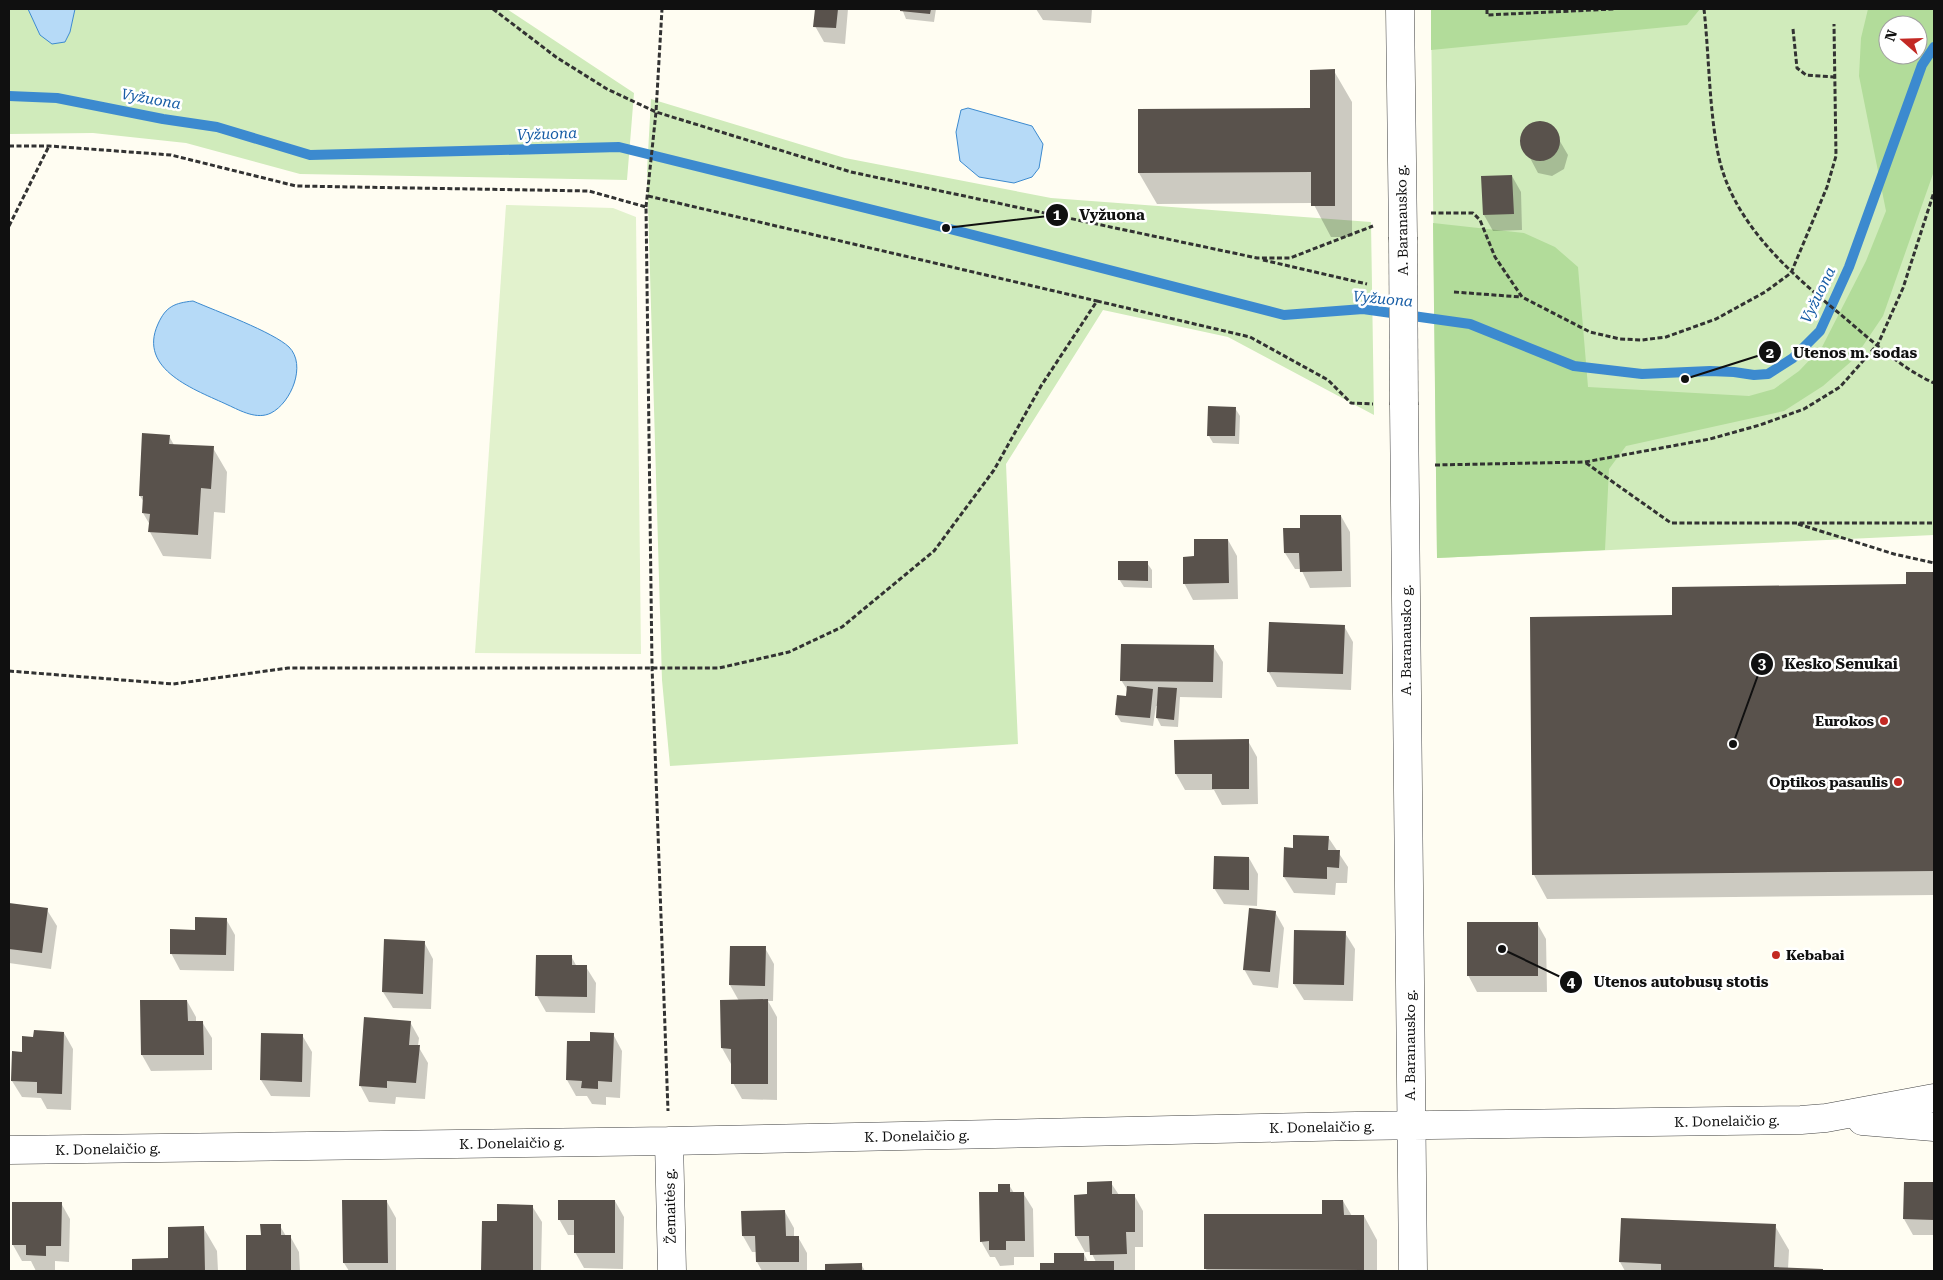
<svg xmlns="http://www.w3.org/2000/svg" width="1943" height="1280" font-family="'Roboto Serif',serif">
  <rect width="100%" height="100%" fill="#fffdf2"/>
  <path fill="#d0ebbb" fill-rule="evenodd" d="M9,9H28L40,35L65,42L70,32L75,9H507L634,93L627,180L300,174L186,143L93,133L9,134Z
    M1431,9H1934V535L1437,558ZM1888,25H1918V55H1888Z
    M651,99L845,158L1051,198L1371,222L1374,415L1228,337L1103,310L1006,464L1018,744L670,766L662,680L647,171Z"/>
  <path fill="#b2dc9a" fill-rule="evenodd" d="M1431,9H1700L1687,25L1431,50Z
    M1868,9H1934V171L1883,316L1854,359L1823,386L1784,411L1626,446L1609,469L1605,550L1437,558L1433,223L1524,233L1555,247L1578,267L1588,387L1749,396L1774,389L1799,371L1822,347L1866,261L1886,211L1859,76L1861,38ZM1888,25H1918V55H1888Z"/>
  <path fill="#e2f2cd" d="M506,205L613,208L636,217L641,654L475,653Z"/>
  <path fill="#b6daf7" stroke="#3c8acf" d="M28,9H75L70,32L65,42L52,44L40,35Z
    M968,108L1032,126L1043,144L1039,168L1032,177L1014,183L979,177L960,161L956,132L961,110Z
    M193,301C216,311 273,332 289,347C307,365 291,403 271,413C257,420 241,411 228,405C196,390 137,370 158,324C166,306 175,303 193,301Z"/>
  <path fill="#0003" d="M816,9H848L845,44L824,42L815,26Z
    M902,9H936L934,22L906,19Z
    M1036,9H1092L1091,23L1043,20Z
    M1334,71L1352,102V237H1331L1313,203L1157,204L1139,173L1311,109Z
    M1538,122L1551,126L1568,155L1564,169L1552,176L1538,173L1522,143L1525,130Z
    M1512,176L1521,192L1522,230L1493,231L1484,215Z
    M1235,408L1240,416L1239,444L1213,443L1209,436Z
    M169,436L174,445L213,448L227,472L225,513L214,512L211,559L163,556L150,532V525L143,513L144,502L140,496Z
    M1341,516L1350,532L1351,587L1310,588L1301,569H1295L1285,553L1301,529Z
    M1228,540L1237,556L1238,599L1193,600L1184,583Z
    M1147,563L1152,570V588L1124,587L1119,579Z
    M1907,573H1934V895L1547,899L1534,875L1531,618L1673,616L1907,585Z
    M1344,626L1353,642L1351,690L1277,687L1268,671Z
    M1213,646L1223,662L1222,698L1180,697L1178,727L1161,726L1157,718L1158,706H1156L1153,726L1121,722L1116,714L1127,697L1128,691L1121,680Z
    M1248,741L1257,757L1258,804L1222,805L1214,790H1185L1176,774L1175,742Z
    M1328,837L1348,867L1347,883H1336L1335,895L1294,893L1284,877L1294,849Z
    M1249,858L1258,874L1257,906L1224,904L1214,888Z
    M9,904L47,910L57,926L51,969L9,963Z
    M1275,912L1284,928L1278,988L1253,985L1244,969Z
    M226,919L235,935L234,971L180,970L171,953L196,931Z
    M1537,923L1546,939L1547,992H1477L1468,975Z
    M1345,933L1355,949L1353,1001L1304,1000L1294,984Z
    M424,942L433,959L431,1009L393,1008L383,992Z
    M765,948L774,964L773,1001H768L777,1017V1100L742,1099L733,1083L731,1064L722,1048V1001H739L730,985Z
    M537,956H571L577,967H586L596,983L595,1013L546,1012L537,996Z
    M187,1001L196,1017V1022H202L212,1038V1070L151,1071L142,1055Z
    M410,1022L419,1038L418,1046L428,1063L425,1099L396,1097L395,1104L369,1102L360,1085Z
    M64,1033L73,1049L71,1110L47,1109L41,1098L22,1097L12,1081L23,1053L35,1038Z
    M263,1034L302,1035L312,1052L310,1097L271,1096L261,1080Z
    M613,1034L622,1051L620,1098L606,1097V1105L592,1104L587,1096H576L567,1080L591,1043Z
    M1111,1183L1119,1195H1134L1143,1211V1247H1135V1270L1041,1271V1264H1055L1084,1254L1088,1262H1096L1091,1252H1085L1076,1236L1088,1196Z
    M1905,1183L1934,1184V1235H1913L1904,1219Z
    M1009,1185L1014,1193H1023L1033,1209L1034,1257H1014V1265L1000,1266L995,1257H990L981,1241L999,1193Z
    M615,1201L624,1217L623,1269L584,1268L575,1252V1235H568L559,1219Z
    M1343,1201L1352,1216H1364L1377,1240V1271H1207L1206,1269L1323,1216Z
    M387,1202L396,1218V1271H349L344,1263Z
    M61,1203L70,1219L69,1262L55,1261V1271H36L31,1261H22L13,1245Z
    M532,1206L542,1222L541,1271H482L483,1222H498Z
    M785,1212L794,1228V1237H798L807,1253V1271H762L757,1262V1252H752L743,1236Z
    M1622,1219L1775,1226L1789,1250L1788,1269L1823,1271H1625L1620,1262Z
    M280,1226L286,1236H290L299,1252L300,1271H248V1236H262Z
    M203,1227L217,1251L218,1271H133V1260L170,1259Z
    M861,1264L865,1271H826V1265Z"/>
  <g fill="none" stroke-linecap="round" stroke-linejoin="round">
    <path stroke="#3c8acf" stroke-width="10" d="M9,96L57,98L163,119L217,127L310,155L619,147L946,228L1284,315L1363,309L1470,324L1574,366L1642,374L1710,371L1734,372L1754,375L1768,374L1793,358L1820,331L1849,267L1922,65L1934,47"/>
  </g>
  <path fill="#59524c" d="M815,9H838L836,28L813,27Z
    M900,9H931L930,14L900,11Z
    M1335,69V206H1311V172L1138,173V109L1310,108V70Z
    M1520 141a20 20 0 1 1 40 0a20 20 0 1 1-40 0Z
    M1512,175L1514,214L1483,215L1481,176Z
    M1208,406L1236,407L1235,436H1207Z
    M142,433L170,435L169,444L214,446L211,489L201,488L198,535L148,532L150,514L142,513L143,496H139Z
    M1300,515H1341L1342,571L1300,572L1299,553H1284L1283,528H1300Z
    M1194,539H1228L1229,583L1183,584V557L1194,556Z
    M1118,561H1148V581L1118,580Z
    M1906,572H1934V871L1532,875L1530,617L1672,615V587L1906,584Z
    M1269,622L1345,625L1343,674L1267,672Z
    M1121,644L1214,645L1213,682L1120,681Z
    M1127,686L1153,689L1150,718L1115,715L1117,695L1126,696Z
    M1158,687L1177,688L1174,720L1156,718Z
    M1249,739V789H1212V774H1175L1174,740Z
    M1293,835L1329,836L1328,850H1340L1339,868L1327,867V879L1283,877L1284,847L1293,848Z
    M1214,856L1249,857V890L1213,889Z
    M9,903L48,908L42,953L9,949Z
    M1249,908L1276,911L1270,972L1243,970Z
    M195,917L227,918L226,955L170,954V929L195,930Z
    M1467,922H1538V976H1467Z
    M1294,930L1346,931L1344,985L1293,984Z
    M384,939L425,941L423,994L382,992Z
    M730,946H766L765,986L729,985Z
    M536,955H572V965H587V997L535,996Z
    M768,999V1084H731V1049L721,1048L720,1000Z
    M140,1000H187L188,1021H203L204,1055H141Z
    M364,1017L411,1021L409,1045H420L416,1083L387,1081V1088L359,1086Z
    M34,1030L64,1032L62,1094L37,1093V1082L11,1081L12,1051L22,1052V1036L33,1037Z
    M590,1032L614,1033L612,1082L598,1081V1089L581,1088L582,1081L566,1080L567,1041H590Z
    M261,1033L303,1034L302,1082L260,1080Z
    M1112,1181V1194H1135V1232H1126L1127,1254L1090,1255L1089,1236H1075L1074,1195L1087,1194V1182Z
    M1904,1182H1934V1220L1903,1219Z
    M998,1184H1010V1192H1024L1025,1241H1006V1250H989V1241L980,1242L979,1192H998Z
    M342,1200H387L388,1263H343Z
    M558,1200H615V1253H574V1220H558Z
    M1322,1200H1343L1344,1215H1364V1270L1204,1269V1214H1322Z
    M12,1202H62L61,1246H46V1256L26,1255V1245H12Z
    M497,1204L533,1205V1271H481L482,1221H497Z
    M785,1210L786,1236H799V1262H756L755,1236H742L741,1211Z
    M1621,1218L1776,1224L1774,1267L1823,1269V1271H1661V1264L1619,1262Z
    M260,1224H281V1235H291V1271H246V1235H261Z
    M204,1226L205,1271H132V1259L168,1258V1227Z
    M1054,1253H1084V1261H1114V1271H1040V1263H1054Z
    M862,1263V1271H825V1264Z"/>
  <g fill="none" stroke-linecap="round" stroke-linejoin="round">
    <defs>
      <path id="street" d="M1400,9L1403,237
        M1404,405L1413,1271
        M1862,1121L1934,1127
        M669,1141L672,1271
        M9,1150L669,1141L1356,1126L1801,1120L1826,1118L1934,1098"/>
    </defs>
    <use href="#street" stroke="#434343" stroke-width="29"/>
    <path stroke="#323232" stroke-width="3" stroke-dasharray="5 2.5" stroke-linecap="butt" d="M493,9L556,57L607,89L656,112L851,172L1257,258H1290L1373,226
      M1487,9V15L1614,9
      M1704,9C1709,55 1709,103 1717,148C1729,220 1787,270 1840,314C1869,338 1900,368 1934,383
      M1793,29L1797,68L1806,75L1834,77
      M9,146H49L171,155L296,186L589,191L646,207L652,666L668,1111
      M648,196L1097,301
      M646,207L656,112L662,9
      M1431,213H1473L1480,220L1495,257L1522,297L1590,332L1620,339L1642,340L1666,337L1716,319L1765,292L1791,273L1827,187L1836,156L1834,24
      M9,226L49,146
      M1263,260L1367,284
      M1454,292L1521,297
      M1586,463L1671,523H1934
      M1435,465L1585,462L1710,439L1760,425L1804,409L1840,387L1878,344L1903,288L1934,192
      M1798,524L1894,554L1934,563
      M9,671L173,684L288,668H719L789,652L842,627L934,551L994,470L1041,386L1097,301L1250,337L1328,380L1351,403L1373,404"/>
    <use href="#street" stroke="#fff" stroke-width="28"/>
    <defs>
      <path id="street-bridge" d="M1403,237L1404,405"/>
    </defs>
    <use href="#street-bridge" stroke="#434343" stroke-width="29" stroke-linecap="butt"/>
    <use href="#street-bridge" stroke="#fff" stroke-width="28"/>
  </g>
  <g fill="#c32924" stroke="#fff" stroke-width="2">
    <circle cx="1884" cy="721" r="5"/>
    <circle cx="1898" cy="782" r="5"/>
    <circle cx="1776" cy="955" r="5"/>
  </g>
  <g text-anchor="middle" stroke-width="5" stroke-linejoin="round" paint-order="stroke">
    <g font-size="14" fill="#101010" stroke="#fff">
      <text transform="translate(1402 220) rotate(-91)" y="5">A. Baranausko g.</text>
      <text transform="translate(1406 640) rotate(-90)" y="5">A. Baranausko g.</text>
      <text transform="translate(1410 1045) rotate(-90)" y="5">A. Baranausko g.</text>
      <text transform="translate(1727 1121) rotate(-1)" y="5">K. Donelaičio g.</text>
      <text transform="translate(1322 1127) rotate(-1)" y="5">K. Donelaičio g.</text>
      <text transform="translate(917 1136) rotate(-1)" y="5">K. Donelaičio g.</text>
      <text transform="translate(512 1143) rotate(-1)" y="5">K. Donelaičio g.</text>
      <text transform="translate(108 1149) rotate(-1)" y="5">K. Donelaičio g.</text>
      <text transform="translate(670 1206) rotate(-91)" y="5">Žemaitės g.</text>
    </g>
    <g font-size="14" font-weight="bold" fill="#101010" stroke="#fff" text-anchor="end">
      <text x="1874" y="726">Eurokos</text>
      <text x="1888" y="787">Optikos pasaulis</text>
      <text x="1786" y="960" text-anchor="start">Kebabai</text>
    </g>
    <g font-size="15" font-style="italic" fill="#165ca5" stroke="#fff">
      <text transform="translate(151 99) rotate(10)" y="5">Vyžuona</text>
      <text transform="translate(547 134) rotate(-2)" y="5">Vyžuona</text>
      <text transform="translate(1818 295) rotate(-64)" y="5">Vyžuona</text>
      <text transform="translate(1383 299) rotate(5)" y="5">Vyžuona</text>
    </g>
  </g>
  <path fill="none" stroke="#101010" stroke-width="2" d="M946 228L1057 215M1685 379L1770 352M1733 744L1762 664M1502 949L1571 982"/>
  <g fill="#101010" stroke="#fff" stroke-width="2">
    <circle cx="946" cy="228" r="5"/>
    <circle cx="1685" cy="379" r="5"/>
    <circle cx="1733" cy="744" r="5"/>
    <circle cx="1502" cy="949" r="5"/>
    <circle cx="1057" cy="215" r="12"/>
    <circle cx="1770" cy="352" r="12"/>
    <circle cx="1762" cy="664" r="12"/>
    <circle cx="1571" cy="982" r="12"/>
  </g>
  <g font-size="15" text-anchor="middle" font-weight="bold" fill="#fff">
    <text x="1057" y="220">1</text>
    <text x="1770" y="358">2</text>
    <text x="1762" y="669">3</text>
    <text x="1571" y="987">4</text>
  </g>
  <g font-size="15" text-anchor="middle" font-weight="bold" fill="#101010" stroke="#fff" stroke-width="5" stroke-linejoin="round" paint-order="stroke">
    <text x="1112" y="220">Vyžuona</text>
    <text x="1855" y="358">Utenos m. sodas</text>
    <text x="1841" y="669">Kesko Senukai</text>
    <text x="1681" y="987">Utenos autobusų stotis</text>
  </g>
  <rect width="1943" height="1280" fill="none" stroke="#101010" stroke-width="20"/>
  <g transform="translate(1903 40) rotate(290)"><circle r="24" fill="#ffffff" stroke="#9f9f9f"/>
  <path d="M0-4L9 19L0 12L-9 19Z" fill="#c32924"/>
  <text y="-8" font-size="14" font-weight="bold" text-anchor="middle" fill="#101010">N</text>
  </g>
</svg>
